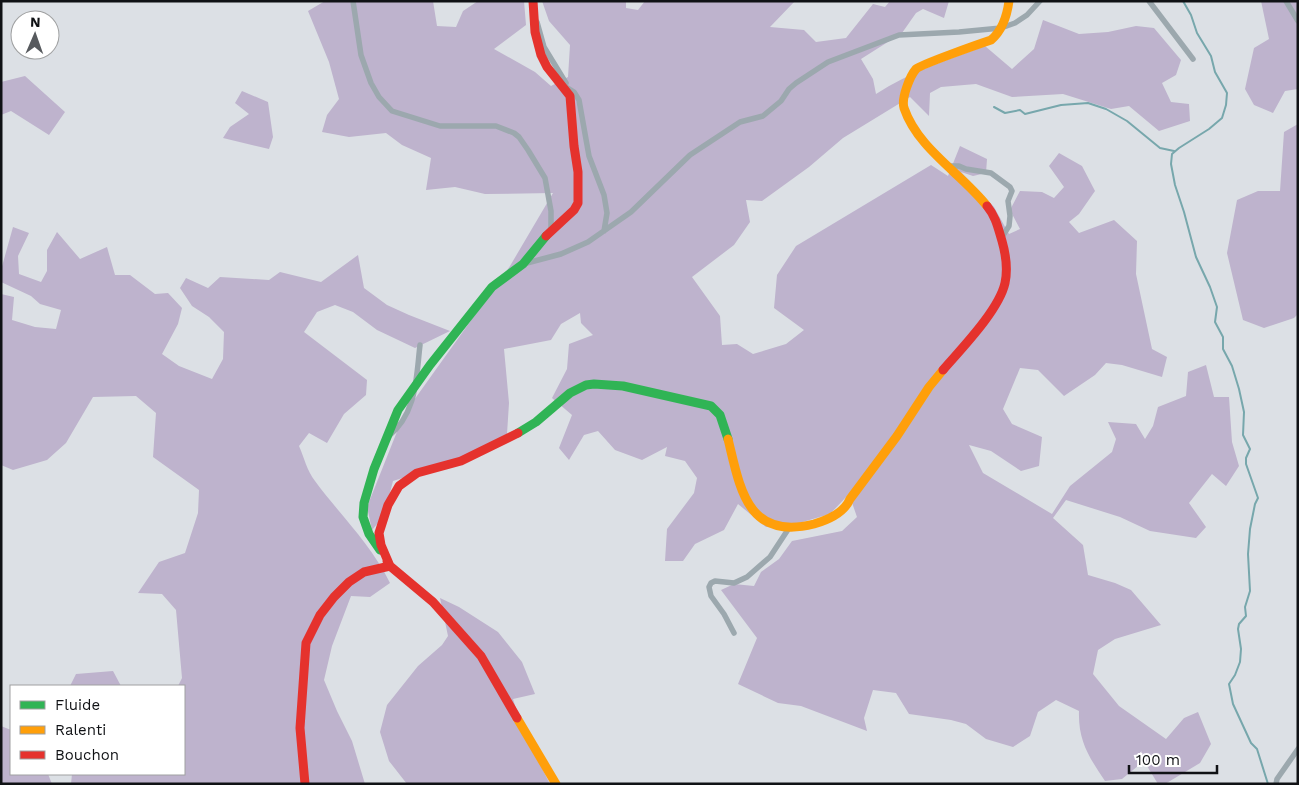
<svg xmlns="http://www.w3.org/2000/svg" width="1299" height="785" font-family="'Work Sans',sans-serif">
  <rect width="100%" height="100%" fill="#dce0e5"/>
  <path fill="#beb3cd" d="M325,1H433L437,26L456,27L463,11L478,1H524L526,25L494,49L535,72L551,86L568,77L570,45L549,21L542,1H626V8L638,10L645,1H795L770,27L804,30L816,42L846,38L873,4L885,7L890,1H949L944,18L923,9L916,13L902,33L861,59L873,79L876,94C909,72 948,60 985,46L1012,69L1034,49L1043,20L1079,34L1108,32L1136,26L1154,28L1181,60L1176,75L1162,83L1171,102L1189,104L1190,121L1159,131L1129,106L1111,109L1063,94L1012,97L976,84L941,87L930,93L929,116L910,97L843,138L809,167L762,201L746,200L750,222L734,245L692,277L720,316L722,345L737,344L753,354L786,344L804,330L774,308L777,275L796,246L931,165L948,176L960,146L987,159L986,173L973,176L961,172L994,207L1009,234L1020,229L1010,210L1020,191L1042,192L1054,198L1064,187L1049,166L1059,153L1082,166L1095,191L1079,214L1069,222L1079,233L1114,220L1137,241L1136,274L1152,349L1167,357L1162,377L1122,365L1106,363L1095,375L1064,396L1038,370L1020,368L1003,409L1012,424L1042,437L1039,466L1021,471L991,451L969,445L983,473L1052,514L1070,486L1112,452L1116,439L1108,422L1136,424L1145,439L1153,426L1158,407L1186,396L1188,372L1206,365L1214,397H1229L1232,442L1239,466L1226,486L1212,474L1189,503L1206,527L1196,538L1150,531L1120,517L1066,500L1053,518L1083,545L1088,575L1115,583L1131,590L1161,625L1115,639L1098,650L1093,674L1119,706L1166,739L1184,718L1198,712L1211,744L1200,763L1165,784H1158L1144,761L1122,779L1105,781C1089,757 1078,741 1079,711L1056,700L1038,712L1030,736L1013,747L986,739L966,724L951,720L909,714L896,693L873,690L864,718L867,731L801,706L778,703L738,684L757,638L721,590L734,584L754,586L761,572L779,559L792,541L842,531L857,517L849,494L830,514L799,523L766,527L738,504L724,530L695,544L683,561H665L667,529L694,493L697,478L685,461L665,456L667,447L642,460L615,450L598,431L584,435L569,460L559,448L572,415L552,398L567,369L569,344L593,335L581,323L580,313L561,324L551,340L504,349L509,403L507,434L456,461L393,481L384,516L372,530L367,507L404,414L510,266L553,193L485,194L455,187L426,190L431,158L402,145L386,133L349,137L322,132L327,115L339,99L329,62L308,11Z
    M1261,1H1298V89L1285,91L1273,113L1254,105L1245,89L1254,48L1269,39Z
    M25,76L65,112L49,135L11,111L1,115V82Z
    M242,91L268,102L273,137L269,149L223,138L230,127L249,114L235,103Z
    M1298,124V314L1294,318L1264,328L1243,320L1227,253L1237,200L1258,191H1280L1284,132Z
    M13,227L29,233L18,256L19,274L41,282L47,271V250L57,232L80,259L107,247L115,275H130L155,294L168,293L182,308L178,324L162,354L179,366L212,379L223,359L224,332L209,317L192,306L180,288L186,278L208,288L220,277L269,280L280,272L321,282L358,255L364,288L387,305L409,315L450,331L415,348L377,330L353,312L335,305L317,312L304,332L367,380L366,395L344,414L327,443L309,433L299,446C304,457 307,471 315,481C340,515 371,544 390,583L370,597L351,596L332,646L324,680L337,711L352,741L365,784H71L72,774H184V686H178L182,678L176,610L162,594L138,593L159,562L185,553L198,513L199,490L153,457L156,413L136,396L93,397L66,443L47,460L13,470L1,465V294L14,297L12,320L35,327L56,329L61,310L40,304L31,296L1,282V270Z
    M440,598L459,607L498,632L522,662L535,694L513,699L524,733L550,784H407L389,761L380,732L387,705L418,666L442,645L448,636Z
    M113,671L121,686H70L76,674Z
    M1,726L11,730V774H48L52,784H1Z"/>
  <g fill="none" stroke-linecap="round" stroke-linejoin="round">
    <path stroke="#77a7ac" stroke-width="2" d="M1183,1L1191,15L1197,33L1211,56L1215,72L1227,93L1226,105L1222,118L1209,129L1179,148L1172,154L1171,164L1175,185L1184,212L1196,257L1210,287L1217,307L1215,322L1223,337V349L1232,366L1239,389L1244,412L1243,435L1250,449L1246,458V464L1258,498L1255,504L1250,529L1248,554L1250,591L1245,607L1246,616L1239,624L1238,629L1241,649L1240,662L1235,675L1229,684L1233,704L1251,743L1257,749L1268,784
      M994,107L1005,113L1020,110L1025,114L1061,105L1088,103L1106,109L1127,121L1160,148L1174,151"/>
    <path stroke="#9ca8ae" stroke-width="5.5" d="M353,1L361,55L371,83L379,97L392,111L440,126H496L514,133L519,137L528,150L545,178L551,211V232
      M1149,1L1193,59
      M1286,1L1298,21
      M537,22L544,47L566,83
      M566,87L574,92L579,100L589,156L604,195L607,213L604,231
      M947,166H959L966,169L991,173L1010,187L1012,191L1008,201L1010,216L1009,226L1002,237
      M523,264L561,254L588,242L631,212L690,155L740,122L763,116L781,101L789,89L796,83L828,62L899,35L959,32L1001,28L1015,23L1027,15L1040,1
      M388,437C417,413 416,379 420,345
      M734,633L724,614L711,596L709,587L711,583L715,581L734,583L747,577L770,557L789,528
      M1276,784L1277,779L1298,749"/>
    <path stroke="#30b455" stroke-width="9" d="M518,433L536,422L570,393L586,385L594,384L623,386L711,406L720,415L728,439
      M380,550L369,534L363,517L364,503L374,469L398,410L430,365L492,287L523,264L546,236"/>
    <path stroke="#ff9f0a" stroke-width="9" d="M987,206C961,173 918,149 904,108C901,98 910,76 916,69C922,64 979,44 991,40C1003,30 1007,16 1009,1
      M728,439C740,488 747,541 814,524C828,520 844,513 850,499L897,436L929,387L943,370
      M517,718L556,784"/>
    <path stroke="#e5322d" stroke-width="9" d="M533,1L535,32L541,55L547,67L570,96L574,146L578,172V203L574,210L546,236
      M943,370C962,348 999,310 1005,283C1008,269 1006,255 1002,241C998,228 996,217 987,206
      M387,561L390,566L433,602L481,656L517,718
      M390,566L381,545L379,533L388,505L399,486L417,473L461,461L518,433
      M305,784L300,728L306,643L320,615L334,597L349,582L364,572L390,566"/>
  </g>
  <rect width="1299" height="785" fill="none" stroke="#101215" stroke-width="5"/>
  <rect x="10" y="685" width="175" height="90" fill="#ffffff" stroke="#9fa0a1"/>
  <rect x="20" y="701" width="25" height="8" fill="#30b455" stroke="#9fa0a1"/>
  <text x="55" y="710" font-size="15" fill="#101215">Fluide</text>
  <rect x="20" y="726" width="25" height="8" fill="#ff9f0a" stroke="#9fa0a1"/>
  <text x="55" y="735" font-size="15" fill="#101215">Ralenti</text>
  <rect x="20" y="751" width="25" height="8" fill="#e5322d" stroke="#9fa0a1"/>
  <text x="55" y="760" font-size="15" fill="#101215">Bouchon</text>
  <g transform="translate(35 35) rotate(2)"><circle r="24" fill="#ffffff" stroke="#9fa0a1"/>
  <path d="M0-4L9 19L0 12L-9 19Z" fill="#575a5e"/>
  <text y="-8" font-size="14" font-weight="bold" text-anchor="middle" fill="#101215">N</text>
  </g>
  <path d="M1129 765v8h88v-8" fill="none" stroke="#101215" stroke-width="2.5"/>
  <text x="1136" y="765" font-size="15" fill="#101215" stroke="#ffffff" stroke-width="4" paint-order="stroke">100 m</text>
</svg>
